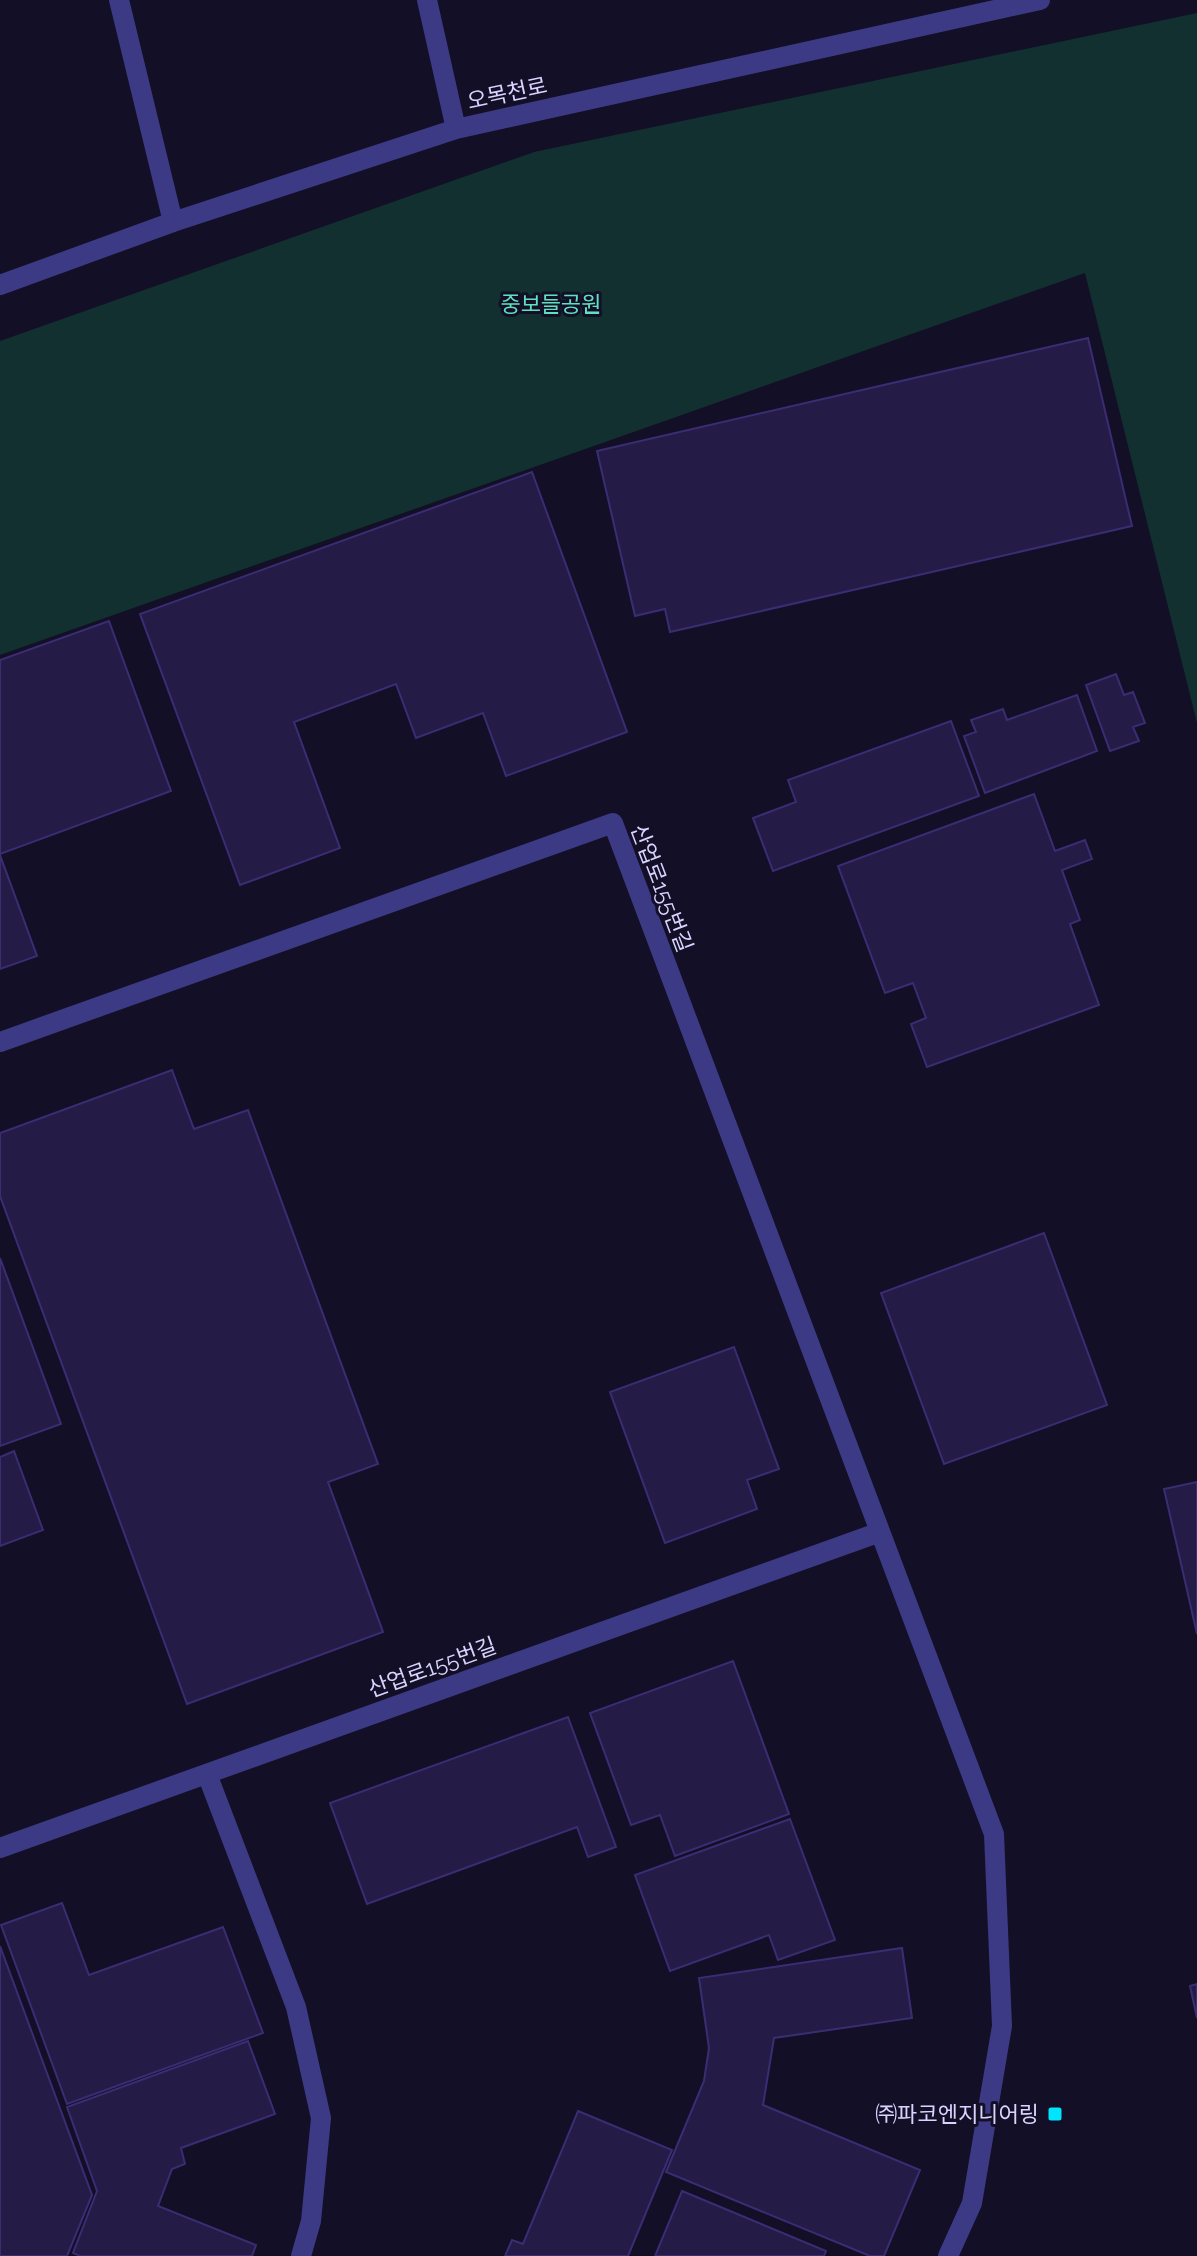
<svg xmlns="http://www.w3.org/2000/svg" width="1197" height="2256" font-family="Raleway,'Noto Sans KR',sans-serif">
  <rect width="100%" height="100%" fill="#130f26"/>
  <path fill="#12302f" d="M1197,13V723L1085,273L0,655V341L534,152Z"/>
  <path fill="#241b47" stroke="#3b2d73" stroke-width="2" d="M1088,338L1132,526L670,632L665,609L635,616L597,451Z
    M532,472L627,732L506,776L483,713L416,738L396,684L294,722L340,848L240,885L140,614Z
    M109,621L171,791L0,854V660Z
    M1116,674L1124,695L1133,692L1145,723L1133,727L1139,741L1110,751L1086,685Z
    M1077,695L1097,751L985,793L964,736L976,732L971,720L1003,709L1007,720Z
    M951,721L979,796L773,871L753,818L796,802L788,780Z
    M1034,794L1055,851L1085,840L1092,859L1062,870L1080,920L1070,924L1099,1005L927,1067L911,1024L926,1018L913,983L885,993L838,866Z
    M0,855L37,956L0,969Z
    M172,1070L194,1129L248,1110L378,1464L328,1482L383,1632L187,1704L0,1196V1133Z
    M1044,1233L1107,1405L944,1464L881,1293Z
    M0,1258L61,1424L0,1446Z
    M734,1347L779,1469L747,1480L757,1509L665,1543L610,1392Z
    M14,1451L43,1530L0,1546V1457Z
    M1197,1482V1634L1164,1489Z
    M733,1661L789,1814L675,1856L660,1815L631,1825L590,1713Z
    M568,1717L616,1847L588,1857L577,1827L367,1904L330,1803Z
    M790,1819L835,1940L778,1960L769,1935L670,1971L635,1875Z
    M62,1903L89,1975L223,1927L263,2033L67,2104L1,1925Z
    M0,1946L92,2195L67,2256H0Z
    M902,1948L912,2018L774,2038L763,2105L920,2170L884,2256H870L666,2172L704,2081L709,2048L699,1978Z
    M1197,1984V2018L1190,1986Z
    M248,2041L275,2114L181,2148L185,2164L172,2169L158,2206L256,2245L252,2256H80L73,2253L97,2191L67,2107Z
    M578,2111L672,2150L628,2256H505L512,2240L523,2244Z
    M682,2191L826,2251L824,2256H655Z"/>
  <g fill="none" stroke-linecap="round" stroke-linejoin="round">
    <path stroke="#3d3a85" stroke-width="20" d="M119,0L173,222
      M427,0L456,129
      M0,285L173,222L456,129L1040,0
      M0,1042L613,823L994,1834L1002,2026L972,2203L948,2256
      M207,1774L296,2007L321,2118L311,2221L301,2256
      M0,1848L880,1532"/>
  </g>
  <rect fill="#00e5ff" stroke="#130f26" stroke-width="3" x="1047" y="2106" width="16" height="16" rx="4"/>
  <g text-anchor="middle" stroke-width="6" stroke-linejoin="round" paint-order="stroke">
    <g font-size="22" fill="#d9d4ff" stroke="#130f26">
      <text transform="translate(507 93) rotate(-12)" y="8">오목천로</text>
      <text transform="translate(662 888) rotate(69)" y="8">산업로155번길</text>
      <text transform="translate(432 1667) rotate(-20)" y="8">산업로155번길</text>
    </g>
    <g font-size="22" fill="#5fe0c0" stroke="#130f26">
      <text x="551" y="312">중보들공원</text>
    </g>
    <g font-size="22" fill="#d9d4ff" stroke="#130f26" text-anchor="end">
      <text x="1039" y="2122">㈜파코엔지니어링</text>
    </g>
  </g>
</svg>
